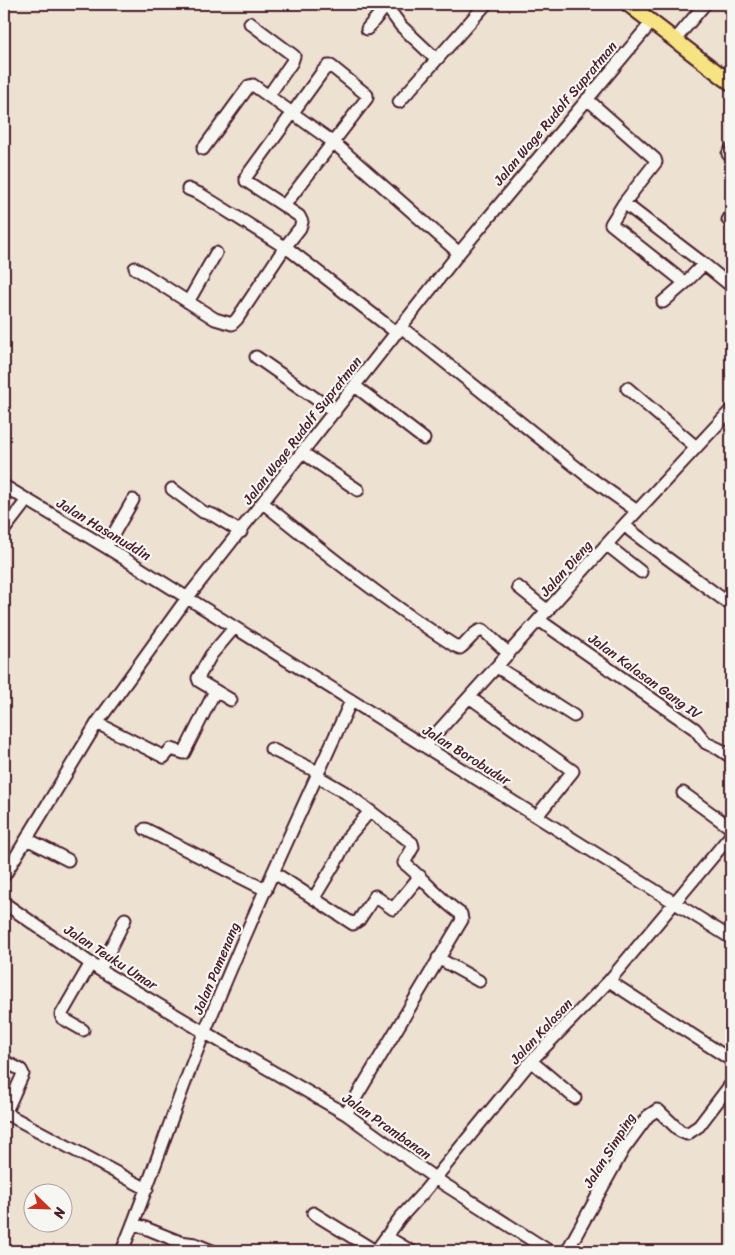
<svg xmlns="http://www.w3.org/2000/svg" width="735" height="1255" font-family="Sriracha,sans-serif">
  <rect width="100%" height="100%" fill="#ede1d2"/>
  <filter id="ink" filterUnits="userSpaceOnUse"><feTurbulence type="fractalNoise" baseFrequency=".02" numOctaves="2"/><feDisplacementMap in="SourceGraphic" scale="10" xChannelSelector="R" yChannelSelector="G"/><feConvolveMatrix kernelMatrix="1 2 1 2 8 2 1 2 1" color-interpolation-filters="sRGB"/></filter>
  <g filter="url(#ink)">
    <g fill="none" stroke-linecap="round" stroke-linejoin="round">
      <defs>
        <path id="minor" d="M385,4L401,26L436,59
          M250,23L294,56L292,62L269,95
          M367,29L386,6
          M675,40L705,4
          M587,99L655,159L656,162L624,203L611,224L685,283L704,264L731,286
          M399,102L486,4
          M203,149L249,86L253,85L333,142L459,253
          M728,154L731,150
          M188,189L200,194L291,251L397,333
          M624,203L704,264
          M728,220L731,215
          M135,268L215,319L232,324L237,319L285,247L300,228L302,222L299,216L284,206L367,98V95L331,66H328L323,71L246,177V181L284,206
          M188,302L216,253
          M663,302L685,283
          M401,327L586,475L637,511
          M256,357L335,412
          M355,386L424,439
          M627,388L696,447
          M303,453L358,490
          M4,486L106,547L731,938
          M172,489L203,512L213,515L241,532
          M263,503C325,553 387,603 455,646L460,648C468,643 473,631 483,630L509,654
          M625,524L631,531L652,547L731,605
          M4,530L27,500
          M607,545L641,572
          M106,547L133,500
          M518,587L548,611
          M539,620L695,729L706,743L719,749L731,757
          M497,667L574,716
          M469,697L573,771L537,816
          M231,700L199,681L198,678L211,655L234,628
          M97,723L164,757L171,749L184,753L215,691
          M425,746L625,524L731,410
          M271,749L318,772
          M317,776L346,793L412,843L413,847L404,863C424,879 440,900 461,914L462,920L346,1114
          M683,793L731,828
          M145,829L266,890
          M27,839L68,860
          M273,872L353,924L359,920L375,896L393,909L420,876
          M4,876L97,723L187,598L459,253L651,23
          M314,898L338,858L348,837L370,811
          M4,903L100,970L204,1032L346,1114L436,1179L549,1251
          M438,958L479,981
          M100,970L125,919
          M609,981L731,1060
          M83,1030L62,1018L61,1015L91,963
          M4,1061L21,1070L23,1074L4,1116
          M531,1061L575,1098
          M5,1113L147,1189
          M313,1213L375,1251
          M133,1223L180,1242L195,1244L212,1251
          M387,1237L411,1251
          M122,1251C152,1179 175,1104 205,1031C250,920 301,811 351,701
          M376,1251L400,1218L423,1193L531,1061L609,981L731,835
          M567,1251L623,1150L648,1116L657,1110L659,1111L680,1131L687,1134L699,1126L731,1084"/>
        <path id="major" d="M628,4L731,83"/>
      </defs>
      <use href="#minor" stroke="#4a1f2b" stroke-width="15"/>
      <use href="#major" stroke="#4a1f2b" stroke-width="18"/>
      <use href="#minor" stroke="#f6f6f2" stroke-width="11"/>
      <use href="#major" stroke="#f6e381" stroke-width="14"/>
    </g>
  </g>
  <g text-anchor="middle" stroke-width="4.5" stroke-linejoin="round" paint-order="stroke">
    <g font-size="14" fill="#4a1f2b" stroke="#f6f6f2">
      <text transform="translate(555 113) rotate(-50)" y="5">Jalan Wage Rudolf Supratman</text>
      <text transform="translate(302 430) rotate(-52)" y="5">Jalan Wage Rudolf Supratman</text>
      <text transform="translate(104 529) rotate(31)" y="5">Jalan Hasanuddin</text>
      <text transform="translate(566 568) rotate(-48)" y="5">Jalan Dieng</text>
      <text transform="translate(645 676) rotate(36)" y="5">Jalan Kalasan Gang IV</text>
      <text transform="translate(467 755) rotate(32)" y="5">Jalan Borobudur</text>
      <text transform="translate(111 957) rotate(33)" y="5">Jalan Teuku Umar</text>
      <text transform="translate(216 968) rotate(-67)" y="5">Jalan Pamenang</text>
      <text transform="translate(541 1031) rotate(-47)" y="5">Jalan Kalasan</text>
      <text transform="translate(387 1126) rotate(35)" y="5">Jalan Prambanan</text>
      <text transform="translate(609 1150) rotate(-58)" y="5">Jalan Simping</text>
    </g>
  </g>
  <rect width="735" height="1255" fill="none" stroke="#f6f6f2" stroke-width="20"/>
  <rect x="10" y="10" width="715" height="1235" fill="none" stroke="#4a1f2b" stroke-width="2" filter="url(#ink)"/>
  <g transform="translate(48 1208) rotate(113)"><circle r="24" fill="#f6f6f2" stroke="#b1a0a2"/>
  <path d="M0-4L9 19L0 12L-9 19Z" fill="#c8321e"/>
  <text y="-8" font-size="14" font-weight="bold" text-anchor="middle" fill="#4a1f2b">N</text>
  </g>
</svg>
